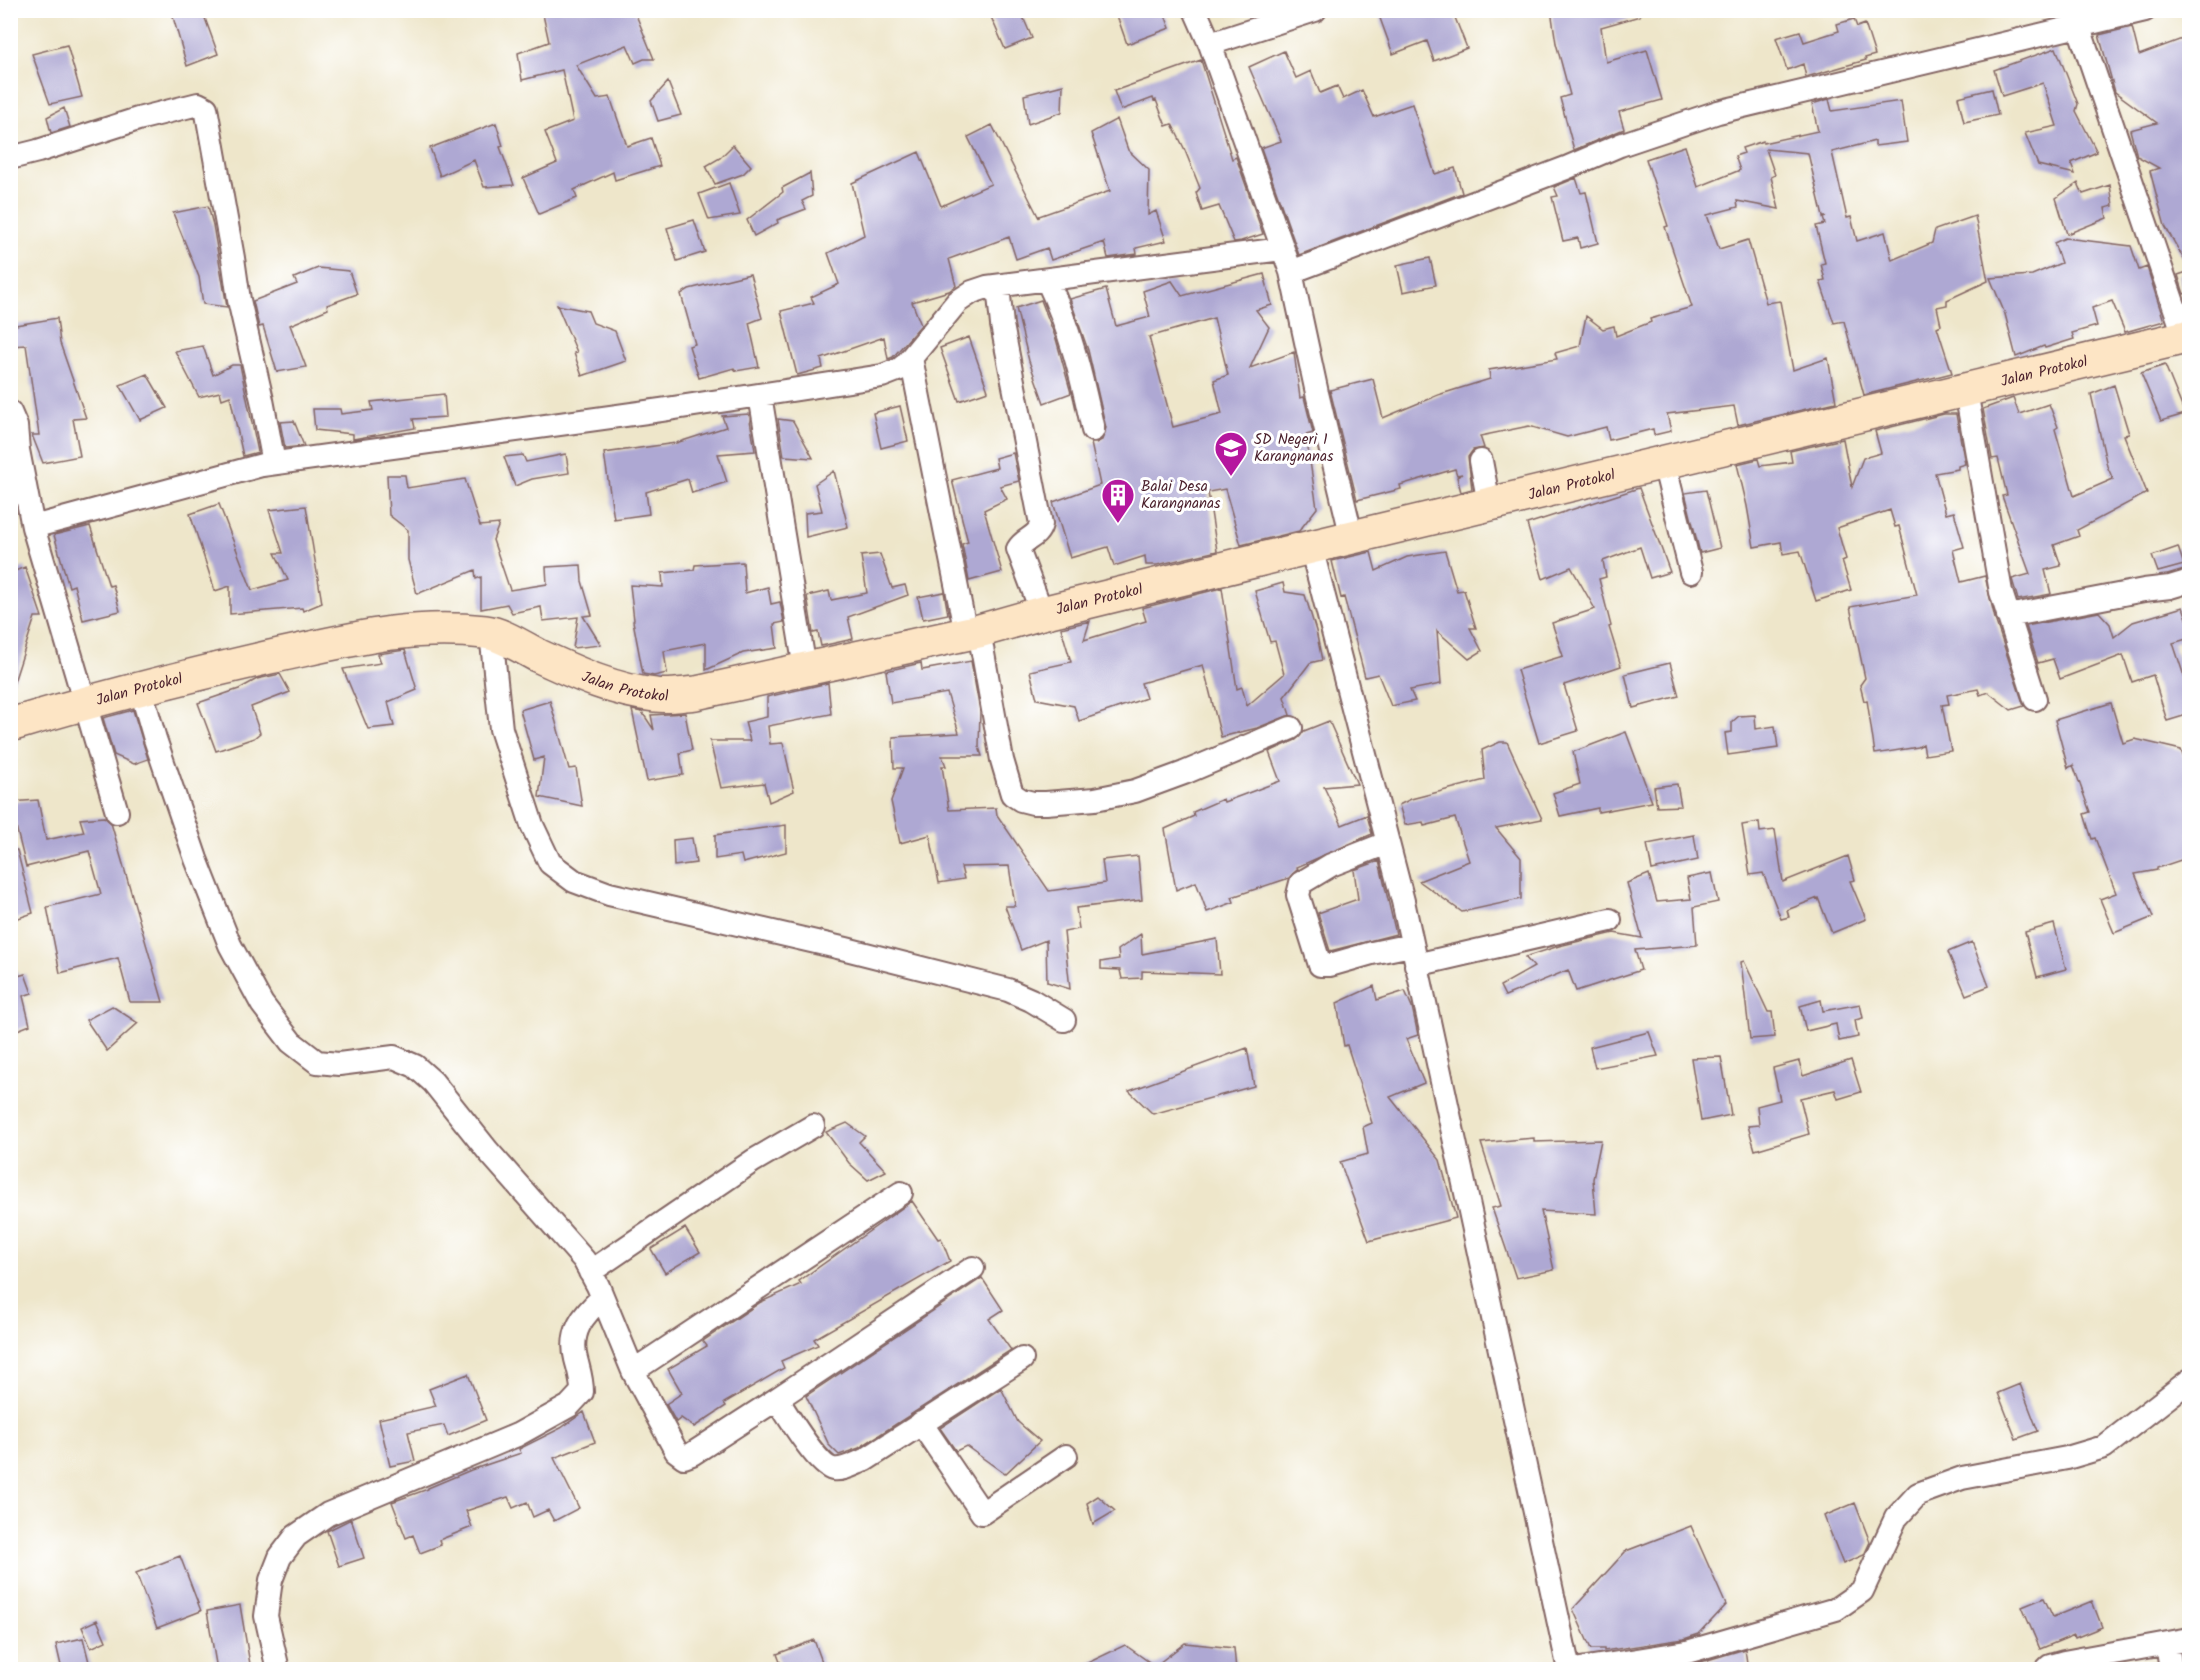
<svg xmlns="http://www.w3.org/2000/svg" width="2200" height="1680" font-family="Kalam,sans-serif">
  <rect width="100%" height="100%" fill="#fff"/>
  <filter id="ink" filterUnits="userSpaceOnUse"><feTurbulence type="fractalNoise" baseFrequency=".0167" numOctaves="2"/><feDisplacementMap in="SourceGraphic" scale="12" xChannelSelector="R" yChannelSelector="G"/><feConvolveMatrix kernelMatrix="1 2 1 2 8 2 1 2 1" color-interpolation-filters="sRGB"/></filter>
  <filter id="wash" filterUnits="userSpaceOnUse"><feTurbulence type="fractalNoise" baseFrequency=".008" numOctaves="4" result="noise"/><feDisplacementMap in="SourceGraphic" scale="24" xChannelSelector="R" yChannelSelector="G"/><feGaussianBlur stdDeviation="1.35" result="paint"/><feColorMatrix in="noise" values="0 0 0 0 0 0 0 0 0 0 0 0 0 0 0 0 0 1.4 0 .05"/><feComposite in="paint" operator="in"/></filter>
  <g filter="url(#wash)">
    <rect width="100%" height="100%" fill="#eee6ca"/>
    <g id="blocks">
      <path fill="#aea8d3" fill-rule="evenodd" d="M171,10H202L218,54L187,66Z
        M542,10H634L654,59H644L635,63L627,45L576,65L597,99L610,97L627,146L651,138L660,166L615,180L613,172L574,190L577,198L539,214L523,178L557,163L545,132L573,121L562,70L522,80L518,53L549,42Z
        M988,10H1020L1032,38L1005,49Z
        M1115,10H1163L1170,28L1127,44Z
        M1377,10H1452L1467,48L1434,61L1427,41L1393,54Z
        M1551,10H1640V16L1601,27L1606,62L1647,50L1662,100L1619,112L1624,129L1574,150L1560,98L1570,95L1556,43Z
        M1854,19L1857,27L1865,24L1875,55L1865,58L1866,60L1806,77L1803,64L1787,70L1776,38L1800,31L1804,42L1839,31L1837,24Z
        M2132,27L2139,55L2190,36V270L2165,226L2158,201L2150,171L2159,168L2137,156L2130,130L2157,123L2115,92L2099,35Z
        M67,45L82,97L50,104L32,54Z
        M2056,48L2078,104L2076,111L2097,152L2071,163L2075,174L2038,165L2025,133L2057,126L2043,83L2002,96L1994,70Z
        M1284,51L1296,78L1311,71L1320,93L1337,86L1343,99L1362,90L1374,117L1412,104L1435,174L1455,168L1462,193L1299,255L1261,148L1281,141L1249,67Z
        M1201,60L1232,159L1236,157L1263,234L1241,241L1234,242L1219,206L1202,211L1196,193L1200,188L1184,148L1172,124L1166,126L1156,100L1154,101L1153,98L1121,110L1114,91Z
        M668,82L681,115L658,121L651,101Z
        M1063,85L1062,112L1028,124L1024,95Z
        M1992,89L1998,115L1964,122L1958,97Z
        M1829,99L1832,111L1901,101L1907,142L1875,146V141L1832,152L1847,218L1851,217L1857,241L1885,232L1892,260L1932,243L1935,230L1975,216L1988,281L1947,300V305L1937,307L1941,325L1937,327L1952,373L1864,395L1844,321L1834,323L1820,281L1825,280L1821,264L1825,263L1816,226L1825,224L1823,218L1826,217H1823L1808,153L1766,149L1775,175L1771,177L1779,209L1737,201L1738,207L1707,215L1719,249L1748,240L1766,303L1780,301L1793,370L1828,358L1836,402L1738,425L1734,406L1667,414L1671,431L1654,435L1653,429L1609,440L1606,427L1567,437L1529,426L1480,436L1484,448L1473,450L1468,457L1472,489L1461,492L1457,477L1462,474L1457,475L1455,469L1400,485L1401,489L1357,500L1330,390L1373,379L1383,418L1438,395L1490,379L1489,370L1557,359L1555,353L1580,346L1586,316L1603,329L1614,326L1616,336L1651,322L1650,319L1692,307L1665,227L1668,226L1646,159L1685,146L1698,187L1740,170L1735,156L1744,153L1742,148L1763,141V143L1818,131L1812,104Z
        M64,108L70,127L51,133L47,117Z
        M1117,119L1128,150L1149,170L1148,215L1156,211L1166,241L1136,248L1137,254L1108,258L1104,242L1051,260L1047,248L1016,259L1009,237L949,259L956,286L949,291L912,302L921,325L893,357L888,359L884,337L821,359L823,368L797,375L781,311L814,303L811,297L839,284L828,253L864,235L852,183L919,152L941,206L991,184L968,137L992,125L1039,218V216L1110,191L1091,133Z
        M496,123L503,146L500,147L514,185L484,187L474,160L440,176L430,148Z
        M733,145L751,166L743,174L715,184L706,166L720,158Z
        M810,173L812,196L802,201L806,209L777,220L778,223L754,236L747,220L783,192L782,188Z
        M1576,178L1581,193L1586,192L1598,243L1580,248L1578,238L1563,241L1552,197L1558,196L1554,187Z
        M729,183L740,215L709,220L699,194Z
        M2078,183L2083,194L2110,185L2113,206L2105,208L2107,218L2067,234L2056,198Z
        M208,206L213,225L227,307L203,304L199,277L173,213Z
        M694,220L705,252L677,261L667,228Z
        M2065,238L2131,246L2139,270L2147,267L2164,321L2125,332L2112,301L2092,308L2097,326L2072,333L2074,339L2045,348L2044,346L2016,357L2005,314L1990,278L2032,275L2061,263L2054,243Z
        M1430,258L1436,285L1403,292L1397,265Z
        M318,268L349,271L357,294L327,305L328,309L290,325L306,367L277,372L263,326L259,327L253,301L297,284L294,278Z
        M2190,271V292L2184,294L2178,275Z
        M750,274L762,318L749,323L759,367L736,371L734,368L699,378L689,346L695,344L681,294L689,289Z
        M1264,274L1272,305L1256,310L1269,327L1250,368L1294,352L1300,398L1304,397L1313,433L1306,435L1317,508L1299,531L1241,545L1225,489L1208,492L1217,551L1157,565H1146L1145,556L1114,566L1108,547L1070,558L1053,502L1100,485L1091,443H1096L1102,440L1106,428L1088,350L1070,299L1106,289L1116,326L1150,317L1143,291L1172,281L1182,296ZM1214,318L1228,375L1214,380L1222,414L1173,427L1149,337Z
        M1041,300L1056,339L1071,393L1044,403L1029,361L1016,308Z
        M557,305L588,311L593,323L615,331L626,361L582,376L574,353L577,352Z
        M57,318L60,343L86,418L73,419L80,456L43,463L32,435H39L26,345L10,346V326Z
        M969,337L988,391L959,401L940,348Z
        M203,346L213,375L232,365H240L258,452L243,456L230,396L222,399L220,392L199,397L175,351Z
        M2165,365L2185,414L2161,421L2141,373Z
        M147,374L167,408L140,420L120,385Z
        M2114,385L2129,434L2124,435L2147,493L2077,530L2079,536L2054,545L2061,566L2045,570L2051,594L2018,600L2012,579L2030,574L2002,496L2007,495L1998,458L1992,459L1983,409L2013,398L2019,414L2049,404L2058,427L2055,429L2074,496L2113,479L2107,466L2091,394Z
        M444,394L446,417L413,419L415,428L353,439V434L315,430L313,409H340L341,414L373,410L371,402Z
        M900,406L908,441L881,448L873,413Z
        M749,414L755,451L718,454L727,482L692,493L688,479L646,492L649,514L614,519L604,453L676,443L726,427L722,416Z
        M1944,414H1956L1965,464L1958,466V469L1935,473L1946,514L1954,512L1964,547L1953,550L1961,582L1985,576L1995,619L2024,706L2011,710L1988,692L1980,695L1978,689L1947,695L1949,704L1942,705L1951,751L1925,755L1923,744L1918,747L1875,754L1867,700L1864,701L1860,685L1865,678L1850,607L1917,595L1899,526L1895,527L1890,510L1837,528L1846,559L1842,561L1851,590L1816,601L1800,551L1783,554L1781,542L1754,547L1747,506L1737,464L1758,459L1760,466L1792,462L1790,451L1843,439L1852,487L1863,458L1881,453L1875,431Z
        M778,419L793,421L813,458L784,456Z
        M294,421L304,446L285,448L280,422Z
        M1013,453L1019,481L1000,486L1007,499L984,510L1002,572L969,581L962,544L968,542L952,480L997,468L995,458Z
        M566,454L569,473L532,479L515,486L504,457L523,455L526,462Z
        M834,471L848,527L806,537L805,513L822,511L815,484Z
        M387,475H405L407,488L465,479L480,526L499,524L493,540L510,590L547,584L546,567L581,565L582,581L592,615L583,616L601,645L573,648L578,617L543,621L541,607L512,613L507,604L481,609V577L476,579L475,570L417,594L408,560V530L389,515Z
        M1639,488L1670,572L1650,578L1640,547L1603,561L1606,577L1599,579L1611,626L1609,627L1621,666L1564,685L1578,731L1539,743L1517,670L1563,656L1552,623L1595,609L1571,567L1543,579L1527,524Z
        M1706,490L1720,548L1700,553L1685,493Z
        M219,504L252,590L288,580L275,553H283L269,510L306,506L322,603L303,611L302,608L230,614V586L215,591L190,514Z
        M90,526L109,586L113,585L120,611L83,620L74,585L69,587L54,535Z
        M2178,547L2184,565L2158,572L2152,556Z
        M1445,551L1457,591L1464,590L1476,628H1470L1482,651L1469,659L1437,631L1441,684L1410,690L1415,701L1391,706L1378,674L1365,677L1344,597L1341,598L1332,561L1371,552L1376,571L1407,557Z
        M880,554L892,588L905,585L908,595L848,617L853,639L821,646L818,632L813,633L807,596L829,591L831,600L867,593L861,556Z
        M743,562L745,593L768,587L771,604L780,602L784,622L774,624L777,648L743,653L706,670V643L664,651L667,673L654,676L643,674L633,621L634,620L630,585L663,587L662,573L694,570L695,565Z
        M25,567L42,617H35L14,682L10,681V573Z
        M1283,583L1285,592L1305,595L1316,631L1322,660L1310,663L1284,697L1290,715L1257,728L1221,737L1203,665L1141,683L1146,698L1079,721L1074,706L1037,699L1030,671L1071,662L1061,628L1090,621L1084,640L1146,621L1142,608L1222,588L1237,689L1242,687L1247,706L1284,674L1275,641L1270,642L1255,591Z
        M944,592L948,614L923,619L918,597Z
        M2183,607L2190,627V638L2173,643L2190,694V714L2167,721L2153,675L2132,682L2123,655L2060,679L2053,659L2038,663L2026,626L2099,612L2110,624L2114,637L2133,622Z
        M405,650L417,690L388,702L394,726L368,729L343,669L381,663L378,654Z
        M971,661L980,711L979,747L982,756H942L946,766H942L949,810L996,808L997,815L1049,891L1105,883L1102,860L1138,856L1142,900L1076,908L1079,929L1064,932L1070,989L1047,982L1046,940L1021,950L1005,906H1015L1009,866L961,867L964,879L939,883L930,835L900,843L891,801L903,768H894L893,737L959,733L947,693L891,703L886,671L921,663L922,670Z
        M1670,663L1679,696L1633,708L1625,674Z
        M280,674L290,692L251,707L260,733L254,738L216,751L198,703L239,689L257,679Z
        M828,683L831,714L768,726L770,744L783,743L794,791L769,802L764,783L721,788L710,741H750L745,722L767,717V697Z
        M550,701L569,769L576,768L582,806L539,797L544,757L534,760L520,710Z
        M2111,703L2123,743L2135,739L2181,750L2190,775V857L2157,868V870L2135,874L2153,917L2114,933L2100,899L2116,893L2095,838L2092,839L2084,814L2090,812L2073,765L2068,768L2055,720Z
        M133,710L148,759L134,764L114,755L103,718Z
        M632,710L642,712L654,730L651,715L685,713L692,750L680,753L683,775L647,781Z
        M1755,715L1756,729L1775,726L1778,748L1728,755L1725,733L1732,732V722L1739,716Z
        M1329,721L1357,784L1324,787L1342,825L1367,815L1372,834L1297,867L1298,869L1289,878L1232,897L1234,902L1207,912L1196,882L1176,890L1165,829L1194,816L1193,812L1223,799L1224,802L1280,781L1269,752L1296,740L1304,731Z
        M1626,732L1652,802L1598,812V808L1560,816L1553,793L1580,784L1573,752Z
        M1500,742H1507L1542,819L1496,828L1521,858V899L1462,912L1419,881L1469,861L1455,818L1424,826L1423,822L1405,825L1399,805L1411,799L1485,780L1482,750Z
        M1677,784L1681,806L1657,807L1654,787Z
        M38,800L46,840L84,832L80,819L104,817L111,823L163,1002H130L118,958L60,973L47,907L101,894L89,851L26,867L10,802Z
        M1759,822L1760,832L1775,830L1783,882L1848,856L1855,880L1850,881L1866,919L1832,933L1818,898L1787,910L1789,917L1781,919L1763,873L1750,875L1742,825Z
        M786,825V852L743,863L741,855L715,859V835Z
        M1694,835L1698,860L1652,870L1647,844Z
        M692,838L696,863L674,866L673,840Z
        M10,850H17L33,913L10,921Z
        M1379,861L1396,934L1330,951L1318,913L1358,899L1354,870Z
        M1712,873L1718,902L1694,907L1697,945L1635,950L1641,970L1576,991L1568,970L1505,996L1500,986L1534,967L1525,957L1559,946L1614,933L1642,938L1627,883L1649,874L1657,902L1691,899L1687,878Z
        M2054,924L2066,969L2037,977L2025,932Z
        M1141,934L1142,954L1217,939L1220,974L1142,971V978L1122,979L1120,970L1101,969V962L1119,959L1118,950Z
        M1972,942L1989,986L1966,995L1948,952Z
        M1744,961L1768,1012H1772L1775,1037L1750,1039L1741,962Z
        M17,971L18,976L25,974L32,993L23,996L30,1025L10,1033V972Z
        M1374,986L1377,1000L1405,991L1412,1007L1418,1035L1406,1039L1424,1083L1390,1097L1440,1160L1456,1218L1369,1241L1340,1162L1368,1154L1363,1127L1372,1123L1347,1045L1344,1046L1337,1003Z
        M1821,1000L1823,1011L1860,1004L1863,1018L1855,1020L1858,1037L1839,1041L1836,1024L1806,1031L1800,1006Z
        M112,1006L138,1023L107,1051L86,1020Z
        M1649,1032L1658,1056L1595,1068L1590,1047Z
        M1247,1048L1254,1086L1153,1114L1129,1091Z
        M1721,1057L1731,1115L1701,1121L1691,1058Z
        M1851,1060L1861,1092L1838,1099L1835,1090L1800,1098L1809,1134L1755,1150L1748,1126L1759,1125L1757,1106L1780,1100L1773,1068L1799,1061L1803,1076Z
        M847,1123L865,1136L859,1142L886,1171L868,1180L849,1163L826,1132Z
        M1534,1138V1142L1601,1140L1593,1179L1596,1214L1541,1211L1554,1270L1516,1278L1492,1208L1501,1206L1481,1143Z
        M912,1201L938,1239L941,1238L950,1261L814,1339L818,1345L781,1361L784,1368L724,1403L726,1406L694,1427L681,1418L676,1422L666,1404L682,1393L668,1369L707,1346L703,1341L761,1302L801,1284L799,1281Z
        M685,1228L700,1252L665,1273L651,1249Z
        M982,1278L1003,1310L989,1319L1011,1350L859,1448L839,1455L829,1445L806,1396Z
        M468,1374L486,1420L448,1436L444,1425L408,1432L415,1461L390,1466L379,1419L436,1406L429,1389Z
        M2020,1384L2038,1431L2016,1439L1998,1393Z
        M1001,1388L1018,1422L1040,1441L1005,1474L966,1446L956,1451L940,1428Z
        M584,1412L595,1442L554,1458L579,1508L554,1521L548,1510L533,1517L527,1502L513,1508L508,1497L466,1511L472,1527L439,1540L441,1545L420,1553L413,1535L406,1538L392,1502L428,1489V1488L471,1470L521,1453L519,1449L561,1428Z
        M1098,1496L1115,1511L1093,1524L1087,1503Z
        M1855,1503L1870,1542L1864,1555L1843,1564L1824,1516Z
        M351,1519L364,1558L339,1566L327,1531Z
        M1691,1526L1726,1605L1699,1634L1684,1639L1604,1651V1649H1591L1573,1609L1626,1551Z
        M180,1556L201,1611L157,1628L136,1573Z
        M2044,1598L2053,1617L2092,1601L2102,1627L2075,1638L2074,1635L2040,1649L2022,1607Z
        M240,1605L251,1670H217L207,1611Z
        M97,1620L106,1641L91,1648L82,1627Z
        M83,1638L91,1670H62L56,1644Z
        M814,1640L825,1670H783L777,1654Z
        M1185,1643L1234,1648L1236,1670H1073L1125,1645L1155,1666Z
        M1745,1649L1748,1670H1672V1668L1691,1665Z"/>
    </g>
  </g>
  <g filter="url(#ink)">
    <use href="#blocks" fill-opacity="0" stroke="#836563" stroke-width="1.5"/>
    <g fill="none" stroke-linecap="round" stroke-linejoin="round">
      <defs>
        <path id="street" d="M1195,10L1210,44L1291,272L1317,393L1352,538
          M2073,10L2185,338
          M1210,44L1315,10
          M10,158L38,151L138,119L198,104L206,108L233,258L239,300L262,400L274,463
          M1291,272L1566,168L1620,145L1718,112L2145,10
          M1047,280C1070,328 1082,378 1093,430
          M998,286L1002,325L1041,524C1038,538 1024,538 1018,549L1042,613
          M911,358L966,634
          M1966,391L2001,592L2035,699
          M760,395L805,669
          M10,412L16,426L18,450L33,527
          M1481,461L1489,504
          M1664,463L1691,572
          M1311,547L1403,901L1569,1670
          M2008,616L2144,590L2170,587L2190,581
          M979,631L1002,760L1012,794L1021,800L1033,803H1046L1095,799L1135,791L1184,773L1291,728
          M491,633L501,729L532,825L550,863L574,881L609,894L846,949L1008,990L1031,1000L1064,1020
          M140,687L155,739L196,859L230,945L262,1004L291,1042L317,1062L339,1064L394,1057L415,1066L433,1082L488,1151L584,1260L598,1286L633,1371L676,1451L684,1457L692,1454L777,1399C786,1413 818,1466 833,1469C843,1471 856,1463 865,1460L1022,1359
          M117,812L33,527L262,465L661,410L882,376L900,369L906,364L957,302L972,292L987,287L1282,249
          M1387,843L1331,865L1301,883L1298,895L1320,965H1330L1372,953L1411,945
          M1416,965L1610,920
          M590,1272L753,1161L813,1126
          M633,1371L901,1193
          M777,1399L973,1268
          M921,1423L982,1513L1066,1456
          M2167,1644L2171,1670
          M278,1670L266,1616L271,1580L280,1557L296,1536L328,1514L517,1435L569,1406L582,1392C582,1379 579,1371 576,1359C569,1332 583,1315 602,1298
          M1574,1670L1687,1652L1836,1609L1862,1591L1896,1518L1918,1494L1962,1478L2067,1458L2104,1447L2190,1380
          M2046,1670L2050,1666L2064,1662L2190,1639"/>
        <g id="secondary">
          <path id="s1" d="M10,725C96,699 183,677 270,657C345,641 408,623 485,632C503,634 523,648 539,656C576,673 614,691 655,695C668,697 683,694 696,693L979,631L1042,613L1311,547L2190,336"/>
        </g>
      </defs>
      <use href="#street" stroke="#836563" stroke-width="26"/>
      <use href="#secondary" stroke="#836563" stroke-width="36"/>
      <use href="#street" stroke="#fff" stroke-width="22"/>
      <use href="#secondary" stroke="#fde5c5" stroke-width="33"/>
    </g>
  </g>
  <defs>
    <symbol id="school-pin" viewBox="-11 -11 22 30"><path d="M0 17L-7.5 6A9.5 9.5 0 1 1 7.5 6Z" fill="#b5179e" stroke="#fff"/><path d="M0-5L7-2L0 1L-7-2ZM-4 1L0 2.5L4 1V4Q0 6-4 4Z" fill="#fff"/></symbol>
    <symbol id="building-pin" viewBox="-11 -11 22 30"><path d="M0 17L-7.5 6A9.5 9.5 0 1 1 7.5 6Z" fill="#b5179e" stroke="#fff"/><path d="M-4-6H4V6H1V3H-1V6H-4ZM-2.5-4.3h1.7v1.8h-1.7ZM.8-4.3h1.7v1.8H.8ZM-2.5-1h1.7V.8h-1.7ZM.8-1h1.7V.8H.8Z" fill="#fff"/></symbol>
  </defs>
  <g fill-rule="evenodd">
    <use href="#school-pin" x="1212" y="429" width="38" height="52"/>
    <use href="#building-pin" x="1099" y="476" width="38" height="52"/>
  </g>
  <g text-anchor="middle" stroke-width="6" stroke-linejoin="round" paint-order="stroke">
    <g font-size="15" fill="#4a1f2b" stroke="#fff">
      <text dy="5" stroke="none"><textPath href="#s1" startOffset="2096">Jalan Protokol</textPath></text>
      <text dy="5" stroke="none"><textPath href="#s1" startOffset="1610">Jalan Protokol</textPath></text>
      <text dy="5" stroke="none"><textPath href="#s1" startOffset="1124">Jalan Protokol</textPath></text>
      <text dy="5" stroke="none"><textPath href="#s1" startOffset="638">Jalan Protokol</textPath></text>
      <text dy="5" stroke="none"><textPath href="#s1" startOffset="134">Jalan Protokol</textPath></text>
    </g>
    <g font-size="15" fill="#4a1f2b" stroke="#fff" text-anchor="start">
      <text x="1254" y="444">SD Negeri 1<tspan x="1254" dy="17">Karangnanas</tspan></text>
      <text x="1141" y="491">Balai Desa<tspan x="1141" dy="17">Karangnanas</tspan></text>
    </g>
  </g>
  <rect width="2200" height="1680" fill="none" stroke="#fff" stroke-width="36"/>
</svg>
